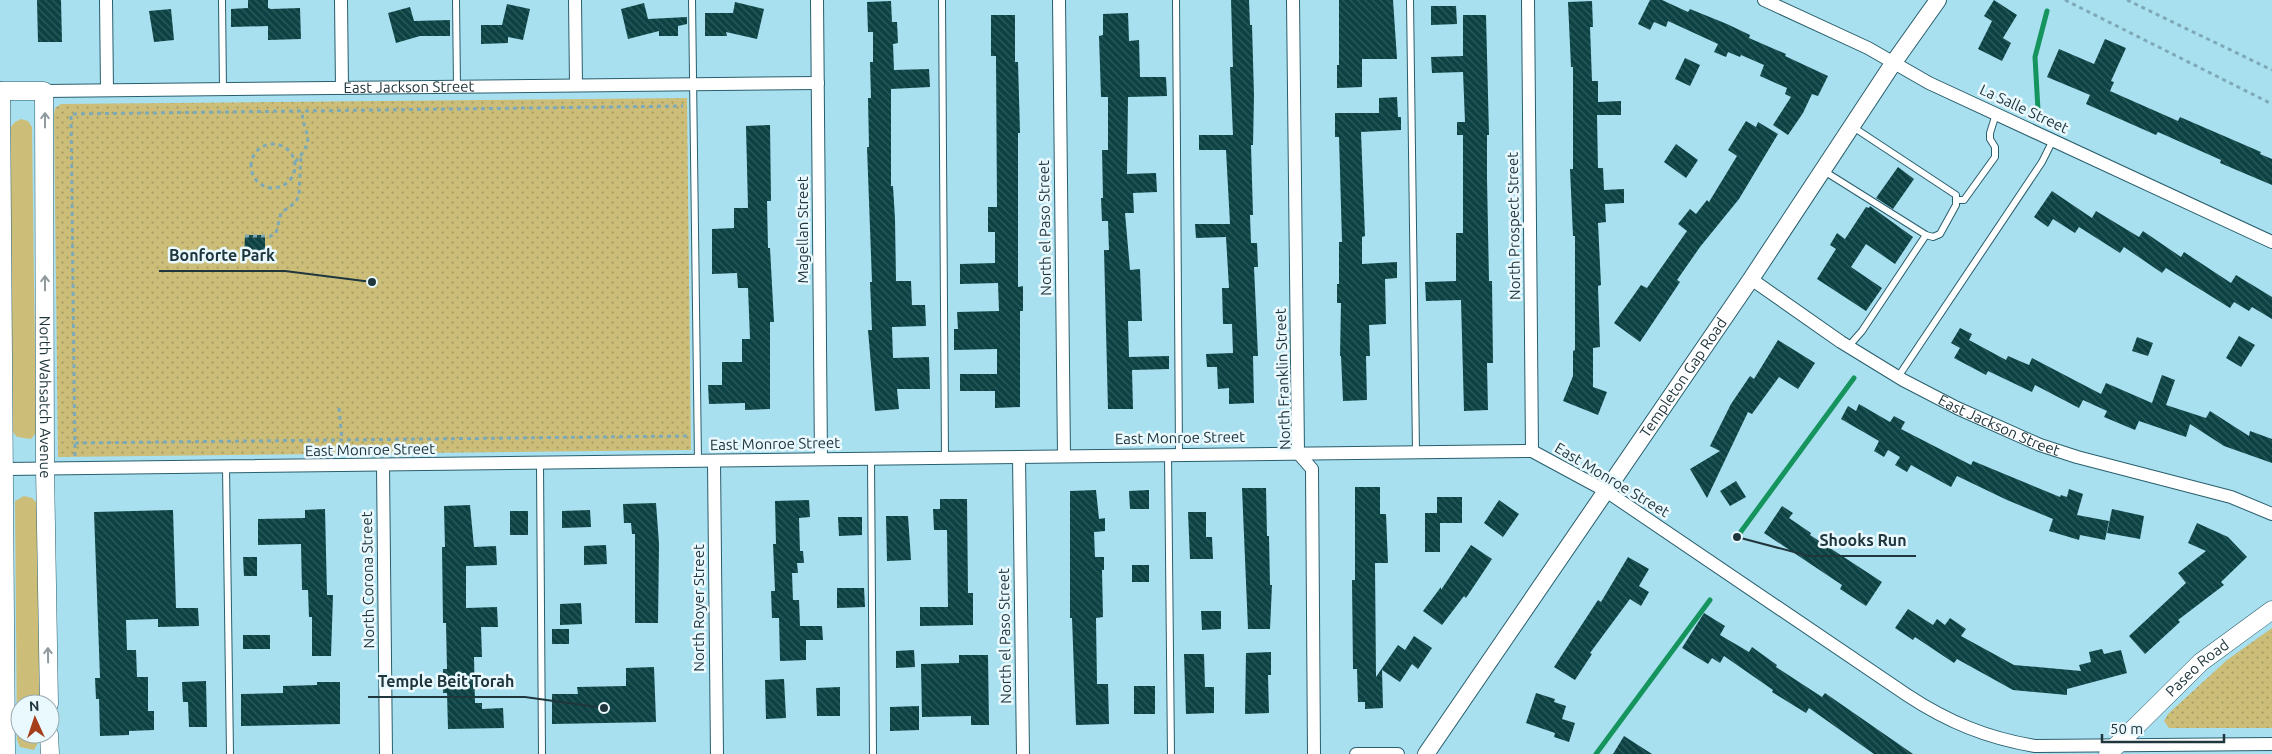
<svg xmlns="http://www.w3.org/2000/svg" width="2272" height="754" font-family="Ubuntu,sans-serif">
  <defs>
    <pattern id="park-dots" width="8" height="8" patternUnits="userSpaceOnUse" patternTransform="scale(1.25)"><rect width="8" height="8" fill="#ccbe78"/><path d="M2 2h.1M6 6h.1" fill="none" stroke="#a59b64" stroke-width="1.8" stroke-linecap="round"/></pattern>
    <pattern id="building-back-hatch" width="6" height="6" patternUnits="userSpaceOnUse" patternTransform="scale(1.25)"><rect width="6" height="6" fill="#0c4243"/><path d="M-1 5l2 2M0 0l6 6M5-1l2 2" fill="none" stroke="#2f5c5d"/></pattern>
  </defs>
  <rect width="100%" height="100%" fill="#a9e0f0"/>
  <path fill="#ccbe78" d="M21,119L28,121L32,127L36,433L31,439L17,437L13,432L10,128L15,122Z
    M24,496L32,498L38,504L41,704H20V734H42V736L34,750L20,747L17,740L15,501Z"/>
  <path fill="url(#park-dots)" d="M687,98L691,450L58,457L54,115L55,108L61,104Z
    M2272,628V728H2169L2164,721L2168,714L2227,660Z"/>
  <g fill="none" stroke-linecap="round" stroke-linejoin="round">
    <path stroke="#15945e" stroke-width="5" d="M2038,110L2035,57L2047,11
      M1737,537L1854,378
      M1596,754L1710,600"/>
  </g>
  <path fill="url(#building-back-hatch)" d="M37,0H61L62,42H38Z
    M248,0H268V8L271,9L300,8L301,39L268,40V26L231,27V9L248,8Z
    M1231,0H1249L1250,25H1252L1254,96L1253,145H1251L1253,215H1250L1251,243H1257L1258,267H1254L1258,356H1253L1254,403L1229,404V388L1218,389L1217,367H1207L1206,354L1233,353L1232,324H1223L1222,288H1229L1226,237L1196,238L1195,224H1230L1226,150H1199V135H1233L1230,67H1233Z
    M1339,0H1393L1397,59H1362V87L1337,88V65H1339Z
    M1650,0H1662L1688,12L1690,9L1727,24L1750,35L1749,38L1786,54L1785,56L1828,76L1818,96L1812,94L1803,113L1788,135L1773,125L1791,97L1785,94L1787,88L1760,76L1764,65L1741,55L1740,57L1728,52L1726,57L1714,52L1718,44L1668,21L1666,27L1654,22L1650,30L1638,24Z
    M1994,0L2017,15L2003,38L2011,43L2002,61L1978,49L1992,21L1984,16Z
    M891,1L892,22H897L898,43L893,44L894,70L929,69L930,87L891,89V186H893L895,219L896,281H911L912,305H925L926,326L892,327L893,358L929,357L930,389H897L899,409L875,411L868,330H872L870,282H872L867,147H869L868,98H871L870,62H873V32H868L867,2Z
    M1592,1L1593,27H1590L1592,81H1598V102L1621,101V115H1597L1598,168H1603L1604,190L1624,189V203L1605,204L1606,222L1598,223L1601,285L1598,286L1600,347L1593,348V387L1607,392L1598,415L1563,401L1573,376V351L1575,350V236H1573L1570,169H1573V67H1571L1568,2Z
    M735,2L764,9L757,39L726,32L727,36H705V13H733Z
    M644,3L648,19L687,17V24L678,26V36H659V31L628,39L621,9Z
    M507,4L530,9L523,40L508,37V43L481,44V25H502Z
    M1431,6H1456L1457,24L1431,25Z
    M410,7L414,21L450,20V36H420L396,43L388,13Z
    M171,9L174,40L154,42L149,11Z
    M1128,13L1129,41L1139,40L1140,77H1166L1167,96L1128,97L1127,174L1156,173L1157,192L1133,193L1134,213H1125L1130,270L1140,269L1142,321H1128L1129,357L1169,356V369L1132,370L1133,409H1108L1104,250H1109L1108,221H1102L1101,198H1103L1102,150H1108V97H1101L1099,36L1103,35V14Z
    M991,15H1015V62H1018L1020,133H1018V287L1023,286V311H1020V407L995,408V391H960V374H997V349L954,350V329H958L957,312L999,311L998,283L960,284V264L995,263V232H988V207H997L996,56H991Z
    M1463,15H1486L1489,135H1487V178L1489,281H1492L1493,363H1487L1488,410L1464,411L1461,300L1426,301L1425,282L1456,281V233H1463V135H1457V122H1465L1463,72L1432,73L1431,57L1463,56Z
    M2105,39L2126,48L2111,81L2114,82L2110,91L2178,121L2180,117L2261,152L2260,154L2272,159V185L2220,163L2221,160L2158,132L2156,135L2086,104L2090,95L2047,77L2059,49L2094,64Z
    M1685,58L1700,65L1690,86L1675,79Z
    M1397,97L1398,117H1401V130L1361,132L1365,236L1362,237V264L1397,262V278L1385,279L1386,324L1369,325L1370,356H1366L1367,400L1343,401L1341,356H1340L1341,303H1337V284H1339V242H1342L1339,137H1335V113H1379V98Z
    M1746,121L1756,127L1758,122L1778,134L1739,199L1700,247L1677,280L1680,282L1640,342L1614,323L1641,285L1647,288L1687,231L1678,224L1690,209L1696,214L1707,200L1709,202L1737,156L1728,150Z
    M770,125L771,201H767L768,248H770L774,322H770V409L745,410V403L709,404L708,385H722V362H742V339H750L748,288H738L737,273L712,274V229L734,228V208H748L746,126Z
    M1676,144L1698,160L1686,178L1664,162Z
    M1898,167L1914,179L1893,209L1876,198Z
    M2052,191L2092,218L2096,211L2139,237L2143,231L2181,257L2184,252L2231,283L2236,275L2272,297V319L2252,307L2249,311L2234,302L2230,308L2166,268L2162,273L2124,247L2120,253L2079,227L2075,233L2053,219L2048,227L2034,217Z
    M1870,206L1913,237L1895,264L1866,244L1851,267L1882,288L1866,311L1817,279L1836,249L1830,245L1837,233L1845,239L1866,207L1869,208Z
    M245,235H265V256H244Z
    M1960,328L1972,334L1969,340L2006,360L2008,356L2029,365L2032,358L2101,394L2106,383L2152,403L2162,375L2175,380L2166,405L2206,418L2210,411L2249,436L2250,431L2272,439V463L2224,446L2190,424L2186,437L2139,421L2135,430L2104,417L2107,411L2083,400L2079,408L2035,385L2032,392L1988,371L1986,375L1954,358L1960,348L1951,343Z
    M2239,336L2255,345L2241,367L2226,358Z
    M2137,337L2153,343L2148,356L2132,351Z
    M1778,340L1815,363L1798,389L1779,377L1752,414L1748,412L1707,498L1690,469L1720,451L1710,446L1731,404L1750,376L1754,379Z
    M1859,404L1890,422L1894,416L1905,422L1901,429L1971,465L1973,461L2060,497L2061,495L2067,497L2069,489L2083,494L2077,515L2109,521L2105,540L2080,535L2079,540L2049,531L2053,519L2007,500L1957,476L1951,487L1911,465L1907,472L1895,465L1900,457L1888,450L1884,457L1874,451L1879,441L1841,419L1848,406L1856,411Z
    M1736,481L1746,497L1730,506L1720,491Z
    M1355,487H1380V514H1386L1388,563H1375L1376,677L1398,645L1405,650L1414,636L1432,648L1418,669L1412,664L1400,682L1382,670L1383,708L1365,709V702H1358L1357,669H1353L1352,580H1355Z
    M1242,488H1266L1267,536H1269L1270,585H1272L1270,629H1248Z
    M1096,490L1099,519L1105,518V531L1094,532L1095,557H1104V570H1102L1103,617L1096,618L1097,684H1108L1109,724L1076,725L1072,618H1070V491Z
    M1149,490V509H1130L1129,491Z
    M1437,497H1462V523H1440V552H1425V513H1437Z
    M940,499H967L968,593H973V625L920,626V607H948L947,530H934L933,509H940Z
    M809,500L810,517L799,518L800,551H803L804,563H797L798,573H792L793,600H799L800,626H822L823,640H806V660L780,661L779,618H772L771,591H775L773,544H776L775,501Z
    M1499,500L1519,514L1503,537L1484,523Z
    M656,503L659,544L658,623H635V534H632L631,523H624L623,504Z
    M470,505L474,547L496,546L497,565L466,566V608L497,607L498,627H481L482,657H474L475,703H482V709L503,708L504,728L448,729L447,693H443V669H447L446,623H443L442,547H445L444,506Z
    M1782,506L1793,513L1789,518L1811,533L1810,535L1882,582L1866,606L1840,589L1842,585L1764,533Z
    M325,509L327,595H333L331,656H312V617H309L308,590H302L301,544L258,545V519L305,518V510Z
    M2112,509L2144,516L2140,539L2107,533Z
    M173,510L176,608H198L199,626L158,627V619L126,620L127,650H136L137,677H148V711H154V730L129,731V735L100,736L99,699H96L95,678H100L94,512Z
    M590,510L591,527L562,528V511Z
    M510,511H528V535H510Z
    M1188,512H1206V537H1212L1213,559H1190Z
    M886,516H908L911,560L887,561Z
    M838,517H862V535L839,536Z
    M2197,523L2228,537L2247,557L2221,582L2224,585L2178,620L2180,622L2145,654L2129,636L2186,583L2178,573L2206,551L2188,543Z
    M606,545L607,564L584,565V546Z
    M1471,545L1492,559L1466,598L1464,596L1442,625L1423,611L1441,587V590Z
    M243,557H257V576H244Z
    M1628,557L1649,569L1639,586L1649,592L1641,606L1630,599L1590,653L1592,654L1575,680L1554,667L1598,600L1601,602Z
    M1132,565H1149V582H1132Z
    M837,588H864L865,607L837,608Z
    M581,603L582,624L560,625V604Z
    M1908,609L1933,625L1937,619L1945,625L1950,618L1966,629L1961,636L2014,665L2081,671L2079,665L2091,662L2089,652L2102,649L2104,654L2121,650L2127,673L2067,689V695L2013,690L1957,659L1954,663L1915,637L1913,640L1895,628Z
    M1201,611H1221V629L1202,630Z
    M1704,613L1725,626L1720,635L1749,652L1752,647L1777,665L1776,667L1822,697L1825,693L1913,754H1874L1809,708L1806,713L1772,692L1773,690L1724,656L1720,663L1712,658L1708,664L1682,648Z
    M552,629H569V644H552Z
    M243,635H270V649H243Z
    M914,650L915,667L896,668V651Z
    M1271,652V675H1268L1269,713L1245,714L1246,653Z
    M1184,654H1204L1205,687H1214V713L1186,714Z
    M959,655H988L989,725H971V716L922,717L921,664L959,663Z
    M654,667L656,722L552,724V694H578L577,687L626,686V668Z
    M784,679L786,718L766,719L765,680Z
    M206,681L207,727H189L188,702H183L182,682Z
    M317,682H340V724L241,726V694L283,693V686L317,685Z
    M1134,686H1155V714H1134Z
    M840,687V716H817L816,688Z
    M1536,693L1555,699L1554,702L1566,706L1562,719L1575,723L1569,742L1554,737L1555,733L1526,723Z
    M919,706V730L890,731V707Z
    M1624,736L1652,754H1613Z"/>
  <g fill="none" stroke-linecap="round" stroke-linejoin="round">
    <defs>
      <path id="service" d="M222,0L223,89
        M456,0L457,87
        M692,0L698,461
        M942,0L945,458
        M1176,0L1179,455
        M1410,0L1416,452
        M1824,171L1926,235L1933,237L1940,234L1956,205V195L1853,127
        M1957,200H1964L1995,157V147L1990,139V133L1996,114
        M1848,347L1862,331L1926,235
        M1898,377L2042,162L2053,140
        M1168,455L1171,754
        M871,458L873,754
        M540,464L542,754
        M226,467L230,754"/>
      <g id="minor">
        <path d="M106,0L107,90"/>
        <path d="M341,0L342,88"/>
        <path d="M575,0L576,85"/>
        <path d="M817,0L821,459"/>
        <path d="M1059,0L1064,456"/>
        <path d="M1293,0L1298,453L1312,469L1314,754"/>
        <path d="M1528,0L1532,451"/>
        <path d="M1764,0L1868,48L1929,83L2272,242"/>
        <path id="s1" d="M44,91L818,83"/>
        <path id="s2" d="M1751,279L1841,342L1903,380L1957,408L2040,445L2077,457L2231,497L2272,514"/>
        <path d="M1019,457L1023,754"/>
        <path d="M714,462L717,754"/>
        <path d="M383,466L386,754"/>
        <path d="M5,469L1532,451L1606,491L1907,695C1948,722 1987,738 2035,746L2272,744"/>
        <path d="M1356,754H1398"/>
      </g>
      <g id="tertiary">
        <path id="s3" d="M1426,754L1751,279L1894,62L1938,0"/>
      </g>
      <g id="secondary">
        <path id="s4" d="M0,91H44L45,468L49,704"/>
        <path d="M1,91L6,754"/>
        <path d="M49,734L50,754"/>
        <path id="s5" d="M2108,754L2201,662L2272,610"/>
      </g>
    </defs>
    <use href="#service" stroke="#295e6c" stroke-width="8"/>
    <use href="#minor" stroke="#295e6c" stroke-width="14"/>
    <use href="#tertiary" stroke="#295e6c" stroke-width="18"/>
    <use href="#secondary" stroke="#295e6c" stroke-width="19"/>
    <path stroke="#7eaab7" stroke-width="3" stroke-dasharray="4 4" stroke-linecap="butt" d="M2065,0L2272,104
      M2127,0L2272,70
      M251 166a22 22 0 1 1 44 0a22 22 0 1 1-44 0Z
      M295,162C318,137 303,136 302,111
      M245,236H271L276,233L281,213L296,202L299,195L301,155
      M339,408L342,440
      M75,443L687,436
      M75,456L71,114L683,106"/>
    <use href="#service" stroke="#fff" stroke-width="6"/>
    <use href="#minor" stroke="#fff" stroke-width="12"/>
    <use href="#tertiary" stroke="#fff" stroke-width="16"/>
    <use href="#secondary" stroke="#fff" stroke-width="18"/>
  </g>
  <defs><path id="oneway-shaft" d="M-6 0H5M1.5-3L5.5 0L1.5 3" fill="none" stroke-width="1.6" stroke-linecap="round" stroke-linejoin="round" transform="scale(1.25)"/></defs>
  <g stroke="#909a9e">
    <use href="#oneway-shaft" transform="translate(45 120) rotate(-90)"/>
    <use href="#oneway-shaft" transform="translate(45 283) rotate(-90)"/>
    <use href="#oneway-shaft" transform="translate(48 655) rotate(-91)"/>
  </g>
  <g text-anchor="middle" stroke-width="5" stroke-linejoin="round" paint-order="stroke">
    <g font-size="15" fill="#20363d" stroke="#e9f9fe">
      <text dy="5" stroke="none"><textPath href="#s1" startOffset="365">East Jackson Street</textPath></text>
      <text transform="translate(2024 109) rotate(25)" y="5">La Salle Street</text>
      <text transform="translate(1514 226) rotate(-91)" y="5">North Prospect Street</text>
      <text transform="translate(1045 228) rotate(-91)" y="5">North el Paso Street</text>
      <text transform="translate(803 230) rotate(-90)" y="5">Magellan Street</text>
      <text dy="5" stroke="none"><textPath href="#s3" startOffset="456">Templeton Gap Road</textPath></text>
      <text transform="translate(1283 379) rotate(-92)" y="5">North Franklin Street</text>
      <text dy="5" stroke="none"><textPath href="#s4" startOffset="350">North Wahsatch Avenue</textPath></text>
      <text dy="5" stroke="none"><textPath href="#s2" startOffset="289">East Jackson Street</textPath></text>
      <text transform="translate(1180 438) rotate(-1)" y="5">East Monroe Street</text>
      <text transform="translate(775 444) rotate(-1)" y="5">East Monroe Street</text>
      <text transform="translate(370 450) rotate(-1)" y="5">East Monroe Street</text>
      <text transform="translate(1612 480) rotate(31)" y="5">East Monroe Street</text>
      <text transform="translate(368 580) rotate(-91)" y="5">North Corona Street</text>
      <text transform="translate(699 608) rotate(-90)" y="5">North Royer Street</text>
      <text transform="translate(1005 636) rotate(-91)" y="5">North el Paso Street</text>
      <text dy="5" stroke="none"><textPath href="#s5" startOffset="124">Paseo Road</textPath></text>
    </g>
  </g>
  <path fill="none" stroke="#20363d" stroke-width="2" d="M372 282L285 271H159M1737 537L1809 556H1916M604 708L525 697H368"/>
  <g fill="#20363d" stroke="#e9f9fe" stroke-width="2">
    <circle cx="372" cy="282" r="5"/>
    <circle cx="1737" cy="537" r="5"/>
    <circle cx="604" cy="708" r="5"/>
  </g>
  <g font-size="16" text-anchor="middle" font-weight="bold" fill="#20363d" stroke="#e9f9fe" stroke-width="5" stroke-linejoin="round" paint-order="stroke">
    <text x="222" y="261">Bonforte Park</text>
    <text x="1863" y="546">Shooks Run</text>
    <text x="446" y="687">Temple Beit Torah</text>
  </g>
  <g transform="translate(35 719) rotate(357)"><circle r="24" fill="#e9f9fe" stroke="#99abb1"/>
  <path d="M0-4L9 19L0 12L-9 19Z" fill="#a53f1b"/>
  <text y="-8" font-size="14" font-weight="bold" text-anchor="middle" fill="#20363d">N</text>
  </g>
  <path d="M2102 734v8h122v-8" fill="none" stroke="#20363d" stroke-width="2.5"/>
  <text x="2110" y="734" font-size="15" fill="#20363d" stroke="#e9f9fe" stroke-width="4" paint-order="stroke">50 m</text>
</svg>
